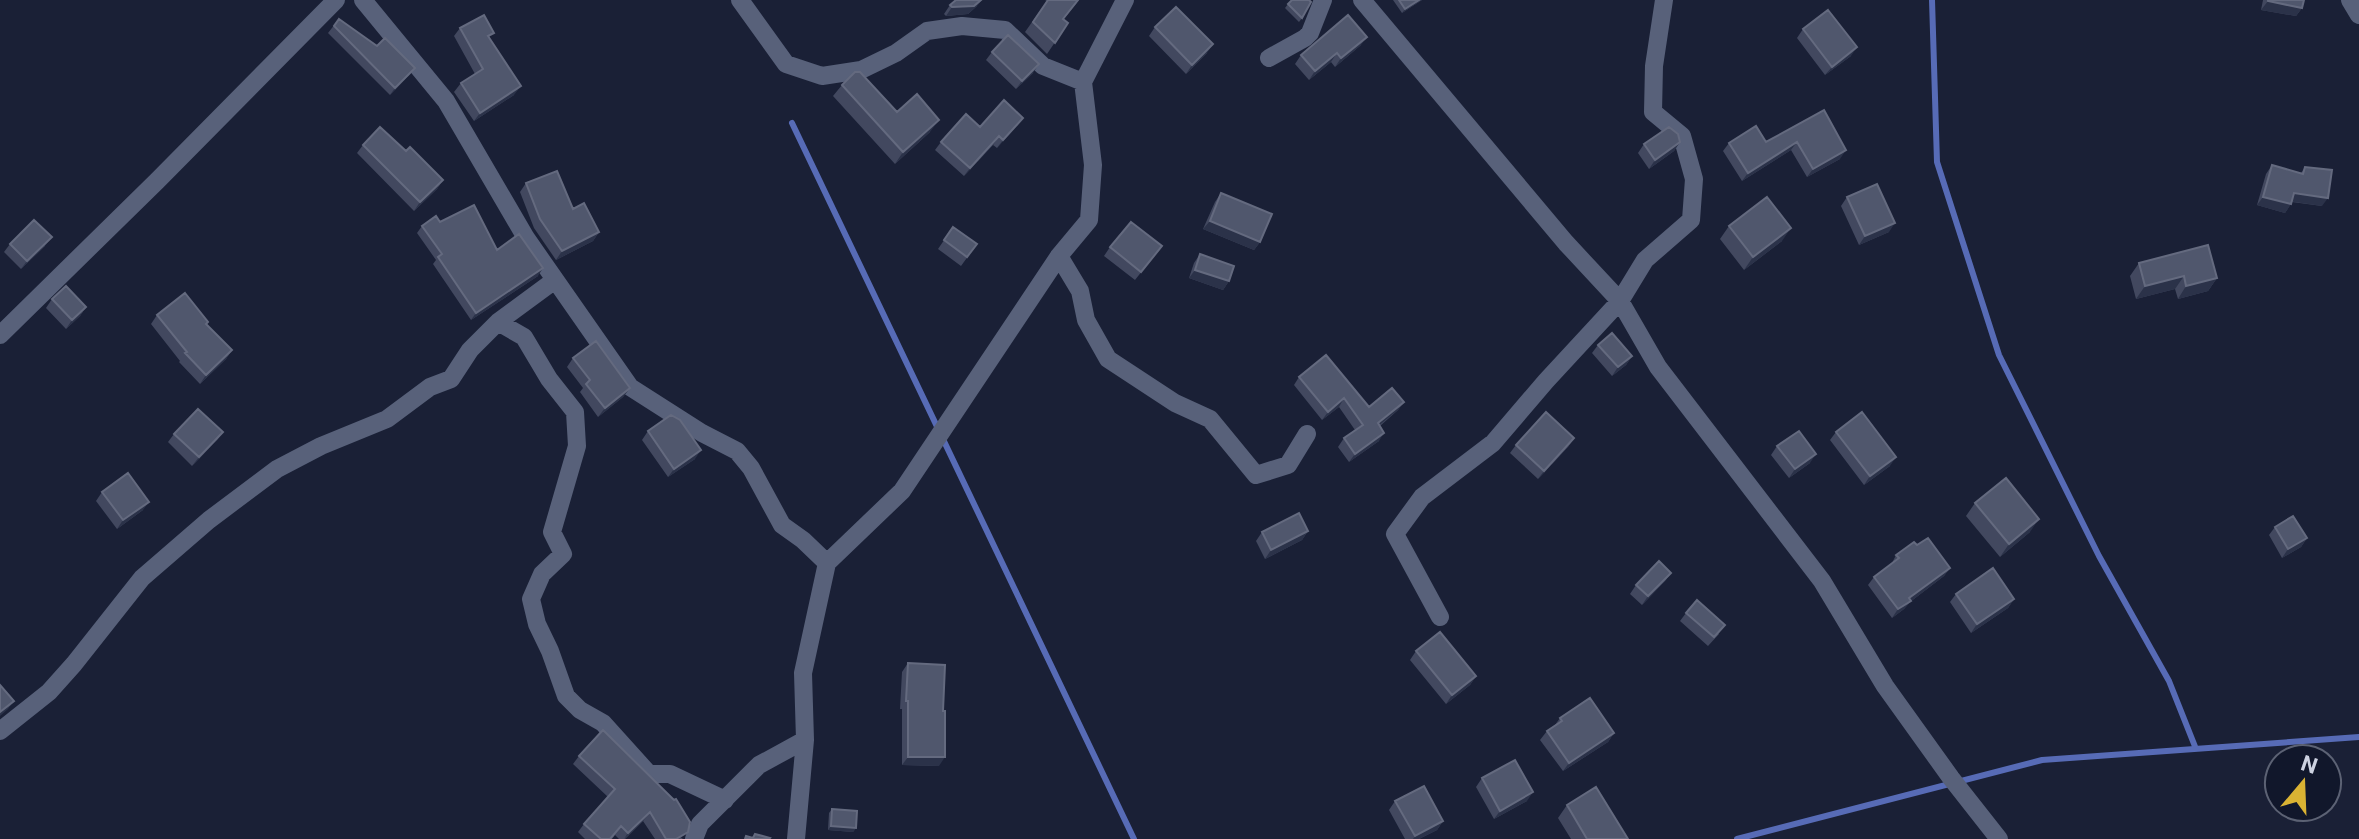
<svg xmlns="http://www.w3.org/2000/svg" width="2359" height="839" font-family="Roboto,sans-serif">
  <rect width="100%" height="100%" fill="#1a2036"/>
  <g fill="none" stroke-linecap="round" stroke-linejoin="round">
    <path stroke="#576bb6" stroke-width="6" d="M1932,0L1937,162L1999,355L2099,556L2169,681L2196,749
      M792,123L1134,839
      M1737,839L2042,760L2359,737"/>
    <path stroke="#58617a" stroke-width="18" d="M363,0L446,101L526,238L630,387L702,433L737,451L751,468L782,525L803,540L827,563
      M740,0L786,64L822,76L861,70L896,53L927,31L962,26L1005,30L1043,66L1083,82
      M1362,0L1566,243L1620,301L1658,367L1822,581L1885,686L1951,778L1999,839
      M2350,0L2359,15
      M1269,58L1305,38L1310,33L1323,0
      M1059,256L1080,291L1086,320L1108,359L1175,403L1210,419L1256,475L1288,465L1307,434
      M498,322L524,337L549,379L575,412L577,446L552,532L563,554L542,574L531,599L537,624L550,651L566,696L580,710L603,723L649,774H670L725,800
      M0,335L157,181L336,0
      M1440,617L1395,534L1422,497L1493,443L1546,381L1620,301L1645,260L1691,220L1694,179L1682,136L1653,112L1654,66L1664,0
      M0,731L49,692L74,664L142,578L209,520L277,469L321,446L387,419L430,387L451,379L470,350L498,322L555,280
      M694,839L700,824L759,765L805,740
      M796,839L805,740L803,673L827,563L902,491L1059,256L1089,220L1093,165L1083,82L1125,0"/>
  </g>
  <path fill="#42485f" d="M1045,0H1079L1063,20L1068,23L1047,54L1025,32L1047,1Z
    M1393,0H1422L1402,13Z
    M2263,0H2304L2302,8L2296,16L2261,10Z
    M1288,4L1302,18L1299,22L1285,8Z
    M950,5L977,6L968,14L946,16L944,14Z
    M339,19L409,75L390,95L328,33Z
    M1155,27L1207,53L1186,74L1149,36Z
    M460,28L489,39L514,95L474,121L454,92L461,83L475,74L454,36Z
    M1803,29L1851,56L1825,75L1797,38Z
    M1361,45L1335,67L1331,62L1309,80L1295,64L1301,55Z
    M992,52L1033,73L1016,89L986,60Z
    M842,85L897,112L930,132L895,164L833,96Z
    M1824,110L1840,159L1807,177L1791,150L1742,181L1723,151L1729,143L1766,142Z
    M1023,118L997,148L993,145L964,176L935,150L941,142L980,127Z
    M1680,142L1674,151L1649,169L1638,153L1644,144Z
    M363,145L406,151L443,180L437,189L414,211L357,153Z
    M2272,165L2301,173L2305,167L2322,206L2292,202L2285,213L2257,205L2266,174Z
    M526,183L573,209L599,232L593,241L556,260L534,228L520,192Z
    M1221,193L1260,242L1254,250L1203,229L1215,202Z
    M1847,197L1889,232L1859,245L1841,206Z
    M440,222L497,250L538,276L471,320L433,264L436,260L417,233L422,226Z
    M1729,226L1782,241L1744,270L1720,239Z
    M953,227L977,244L961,266L938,249Z
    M10,244L45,246L21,269L4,252Z
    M1162,246L1135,280L1104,256L1110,247Z
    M1200,254L1229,281L1223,290L1189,278L1194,263Z
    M2139,263L2217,278L2208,291L2178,299L2175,289L2136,299L2130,276Z
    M52,299L86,307L80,316L66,329L46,308Z
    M157,315L207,325L232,350L226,359L200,384L179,362L180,361L151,324Z
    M1598,345L1632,356L1626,365L1612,376L1592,353Z
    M573,358L630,388L623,397L598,417L580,392L583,388L567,367Z
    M1299,377L1369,407L1404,402L1398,410L1380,426L1379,441L1349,462L1338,447L1344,438L1355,430L1339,407L1322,420L1294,385Z
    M648,431L695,459L668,477L642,440Z
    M223,432L217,440L192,466L168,442L174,434Z
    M1836,432L1890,466L1864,485L1830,440Z
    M1574,438L1568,447L1538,479L1510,453L1516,445Z
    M1777,446L1810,463L1789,478L1771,455Z
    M102,492L143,510L117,529L96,501Z
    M1975,503L2030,532L2000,557L1966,516Z
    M2275,527L2307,538L2301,547L2282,558L2269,535Z
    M1308,531L1302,540L1265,559L1256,541L1262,532Z
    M1917,545L1950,568L1944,576L1910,602L1904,609L1892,618L1868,585L1874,577L1891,565L1896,555Z
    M1671,573L1665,581L1642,605L1630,594L1636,585Z
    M1956,594L2014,599L2008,608L1971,633L1950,602Z
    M1686,613L1719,634L1708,646L1680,621Z
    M1416,651L1476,676L1470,685L1446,704L1410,660Z
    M908,663L943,711L939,766L902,765V709H900L902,672Z
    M1560,718L1614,733L1608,742L1563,771L1540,740L1547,731L1555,725Z
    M579,756L683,839H655L643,821L625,839H619L615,835L612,839H585L578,832L584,824L608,797L573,764Z
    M1482,778L1527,801L1494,819L1476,787Z
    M1395,801L1443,821L1437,830L1419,839H1405L1389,810Z
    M1567,805L1628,839H1571L1558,818Z
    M832,809L856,828L853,832L828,830L829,813Z"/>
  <path fill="#2b3249" d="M982,0L977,6L968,14L946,16L952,7Z
    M1419,0H1422L1402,13L1405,9Z
    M2268,1L2302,8L2296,16L2261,10Z
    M1367,37L1361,45L1335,67L1341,58Z
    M1213,44L1207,53L1186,74L1192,65Z
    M1857,47L1851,56L1825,75L1832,67Z
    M1337,53L1331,62L1309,80L1315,71Z
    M1039,64L1033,73L1016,89L1022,81Z
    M415,68L409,75L390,95L395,88Z
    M521,86L514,95L474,121L480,113Z
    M1023,118L1017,126L997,148L1003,140Z
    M939,120L930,132L895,164L903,152Z
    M999,136L993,145L964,176L970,168Z
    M1680,142L1674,151L1649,169L1655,160Z
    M1797,142L1791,150L1742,181L1748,173Z
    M1846,150L1840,159L1807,177L1813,169Z
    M443,180L437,189L414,211L420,202Z
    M2294,193L2328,198L2322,206L2288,201Z
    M2263,197L2291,204L2285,213L2257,205Z
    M1210,221L1260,242L1254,250L1203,229Z
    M1895,223L1889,232L1859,245L1865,236Z
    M1791,228L1782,241L1744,270L1753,257Z
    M599,232L593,241L556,260L562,251Z
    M52,237L45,246L21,269L27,261Z
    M543,268L538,276L471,320L476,313Z
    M1195,270L1229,281L1223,290L1189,278Z
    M2184,276L2175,289L2136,299L2145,286Z
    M2217,278L2208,291L2178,299L2186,286Z
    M86,307L80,316L66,329L72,320Z
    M232,350L226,359L200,384L206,375Z
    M1632,356L1626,365L1612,376L1618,367Z
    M630,388L623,397L598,417L605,408Z
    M1344,398L1339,407L1322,420L1328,412Z
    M1404,402L1398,410L1372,431L1378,423Z
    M223,432L217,440L192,466L199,457Z
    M1384,433L1379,441L1349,462L1355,454Z
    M1574,438L1568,447L1538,479L1544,471Z
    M701,450L695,459L668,477L674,469Z
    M1816,454L1810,463L1789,478L1795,469Z
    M1896,457L1890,466L1864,485L1870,476Z
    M149,502L143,510L117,529L123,520Z
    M2039,519L2030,532L2000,557L2009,544Z
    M1308,531L1302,540L1265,559L1271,550Z
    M2307,538L2301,547L2282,558L2288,549Z
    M1950,568L1944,576L1910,602L1904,609L1892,618L1898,609L1909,598Z
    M1671,573L1665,581L1642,605L1648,596Z
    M2014,599L2008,608L1971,633L1977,624Z
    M1476,676L1470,685L1446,704L1452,695Z
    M14,701L8,709L0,716V712Z
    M1614,733L1608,742L1563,771L1569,763Z
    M908,757H945L939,766L902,765Z
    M1533,792L1527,801L1494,819L1500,811Z
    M650,812L643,821L624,839L628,833Z
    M1443,821L1437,830L1419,839H1413L1415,836Z
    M831,826L856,828L853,832L828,830Z"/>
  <path fill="#50576d" stroke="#646a7f" stroke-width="2" d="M956,0H981L974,6L952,7L950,5Z
    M1048,0H1078L1063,19L1068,23L1055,43L1033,22Z
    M1292,0H1309L1311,2L1302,18L1288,4Z
    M1399,0H1419L1405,9Z
    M2268,0H2304L2302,8L2268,1Z
    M1176,7L1213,44L1192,65L1155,27Z
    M1828,10L1857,47L1832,67L1803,29Z
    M484,15L494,33L488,36L521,86L480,113L461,83L483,69L460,28Z
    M1348,15L1367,37L1341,58L1337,53L1315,71L1301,55Z
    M339,19L377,46L385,38L415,68L395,88L334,26Z
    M1008,35L1039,64L1022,81L992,52Z
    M855,72H860L897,112L917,94L939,120L903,152L842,85Z
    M1004,100L1023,118L1003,140L999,136L970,168L941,142L966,114L980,127Z
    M1824,110L1846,150L1813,169L1797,142L1748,173L1729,143L1756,126L1766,142Z
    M380,127L406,151L410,147L443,180L420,202L363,145Z
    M1669,127L1678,134L1680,142L1655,160L1644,144Z
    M2272,165L2303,174L2305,167L2332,170L2328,198L2294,193L2291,204L2263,197Z
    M557,171L573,209L584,203L599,232L562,251L540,219L526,183Z
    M1877,184L1895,223L1865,236L1847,197Z
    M1221,193L1272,214L1260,242L1210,221Z
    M1767,197L1791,228L1753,257L1729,226Z
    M474,205L497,250L519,234L543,268L476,313L438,257L442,254L422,226L436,216L440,222Z
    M34,220L52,237L27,261L10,244Z
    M1131,222L1162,246L1141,272L1110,247Z
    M953,227L977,244L967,257L944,240Z
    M2208,245L2217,278L2186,286L2184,276L2145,286L2139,263Z
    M1200,254L1234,266L1229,281L1195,270Z
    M66,286L86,307L72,320L52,299Z
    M185,293L208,322L206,324L232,350L206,375L185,353L187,352L157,315Z
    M1612,333L1632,356L1618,367L1598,345Z
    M596,341L630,388L605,408L586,384L590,380L573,358Z
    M1326,355L1369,407L1392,388L1404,402L1378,423L1384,433L1355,454L1344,438L1363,425L1344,398L1328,412L1299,377Z
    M198,409L223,432L199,457L174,434Z
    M1546,412L1574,438L1544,471L1516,445Z
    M1862,412L1896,457L1870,476L1836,432Z
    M671,415L680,420L701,450L674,469L648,431Z
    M1799,431L1816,454L1795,469L1777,446Z
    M128,473L149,502L123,520L102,492Z
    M2006,478L2039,519L2009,544L1975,503Z
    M1299,513L1308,531L1271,550L1262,532Z
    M2293,516L2307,538L2288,549L2275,527Z
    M1928,538L1950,568L1909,598L1911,601L1898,609L1874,577L1899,558L1896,555L1914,542L1917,545Z
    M1659,561L1671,573L1648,596L1636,585Z
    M1993,568L2014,599L1977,624L1956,594Z
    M1697,600L1725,625L1714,637L1686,613Z
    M1440,632L1476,676L1452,695L1416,651Z
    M908,663L945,665L943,711H945V757H908V701H906Z
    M0,685L14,701L0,712Z
    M1590,698L1614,733L1569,763L1547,731L1562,721L1560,718Z
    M603,730L674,800L676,799L690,822L688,832L676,839H666L650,812L628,833L621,826L610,839H601L584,824L615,789L579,756Z
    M1515,760L1533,792L1500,811L1482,778Z
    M1424,786L1443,821L1415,836L1395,801Z
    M1596,787L1628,839H1587L1567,805Z
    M832,809L857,811L856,828L831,826Z
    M755,834L770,838L769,839H745L746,836L753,838Z"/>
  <g transform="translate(2303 783) rotate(19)"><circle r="38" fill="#11172b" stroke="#5c6274" stroke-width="2"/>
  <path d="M0-6L14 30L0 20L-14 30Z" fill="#dab333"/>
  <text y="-12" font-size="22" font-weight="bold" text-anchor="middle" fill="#cdd2e1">N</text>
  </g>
</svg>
